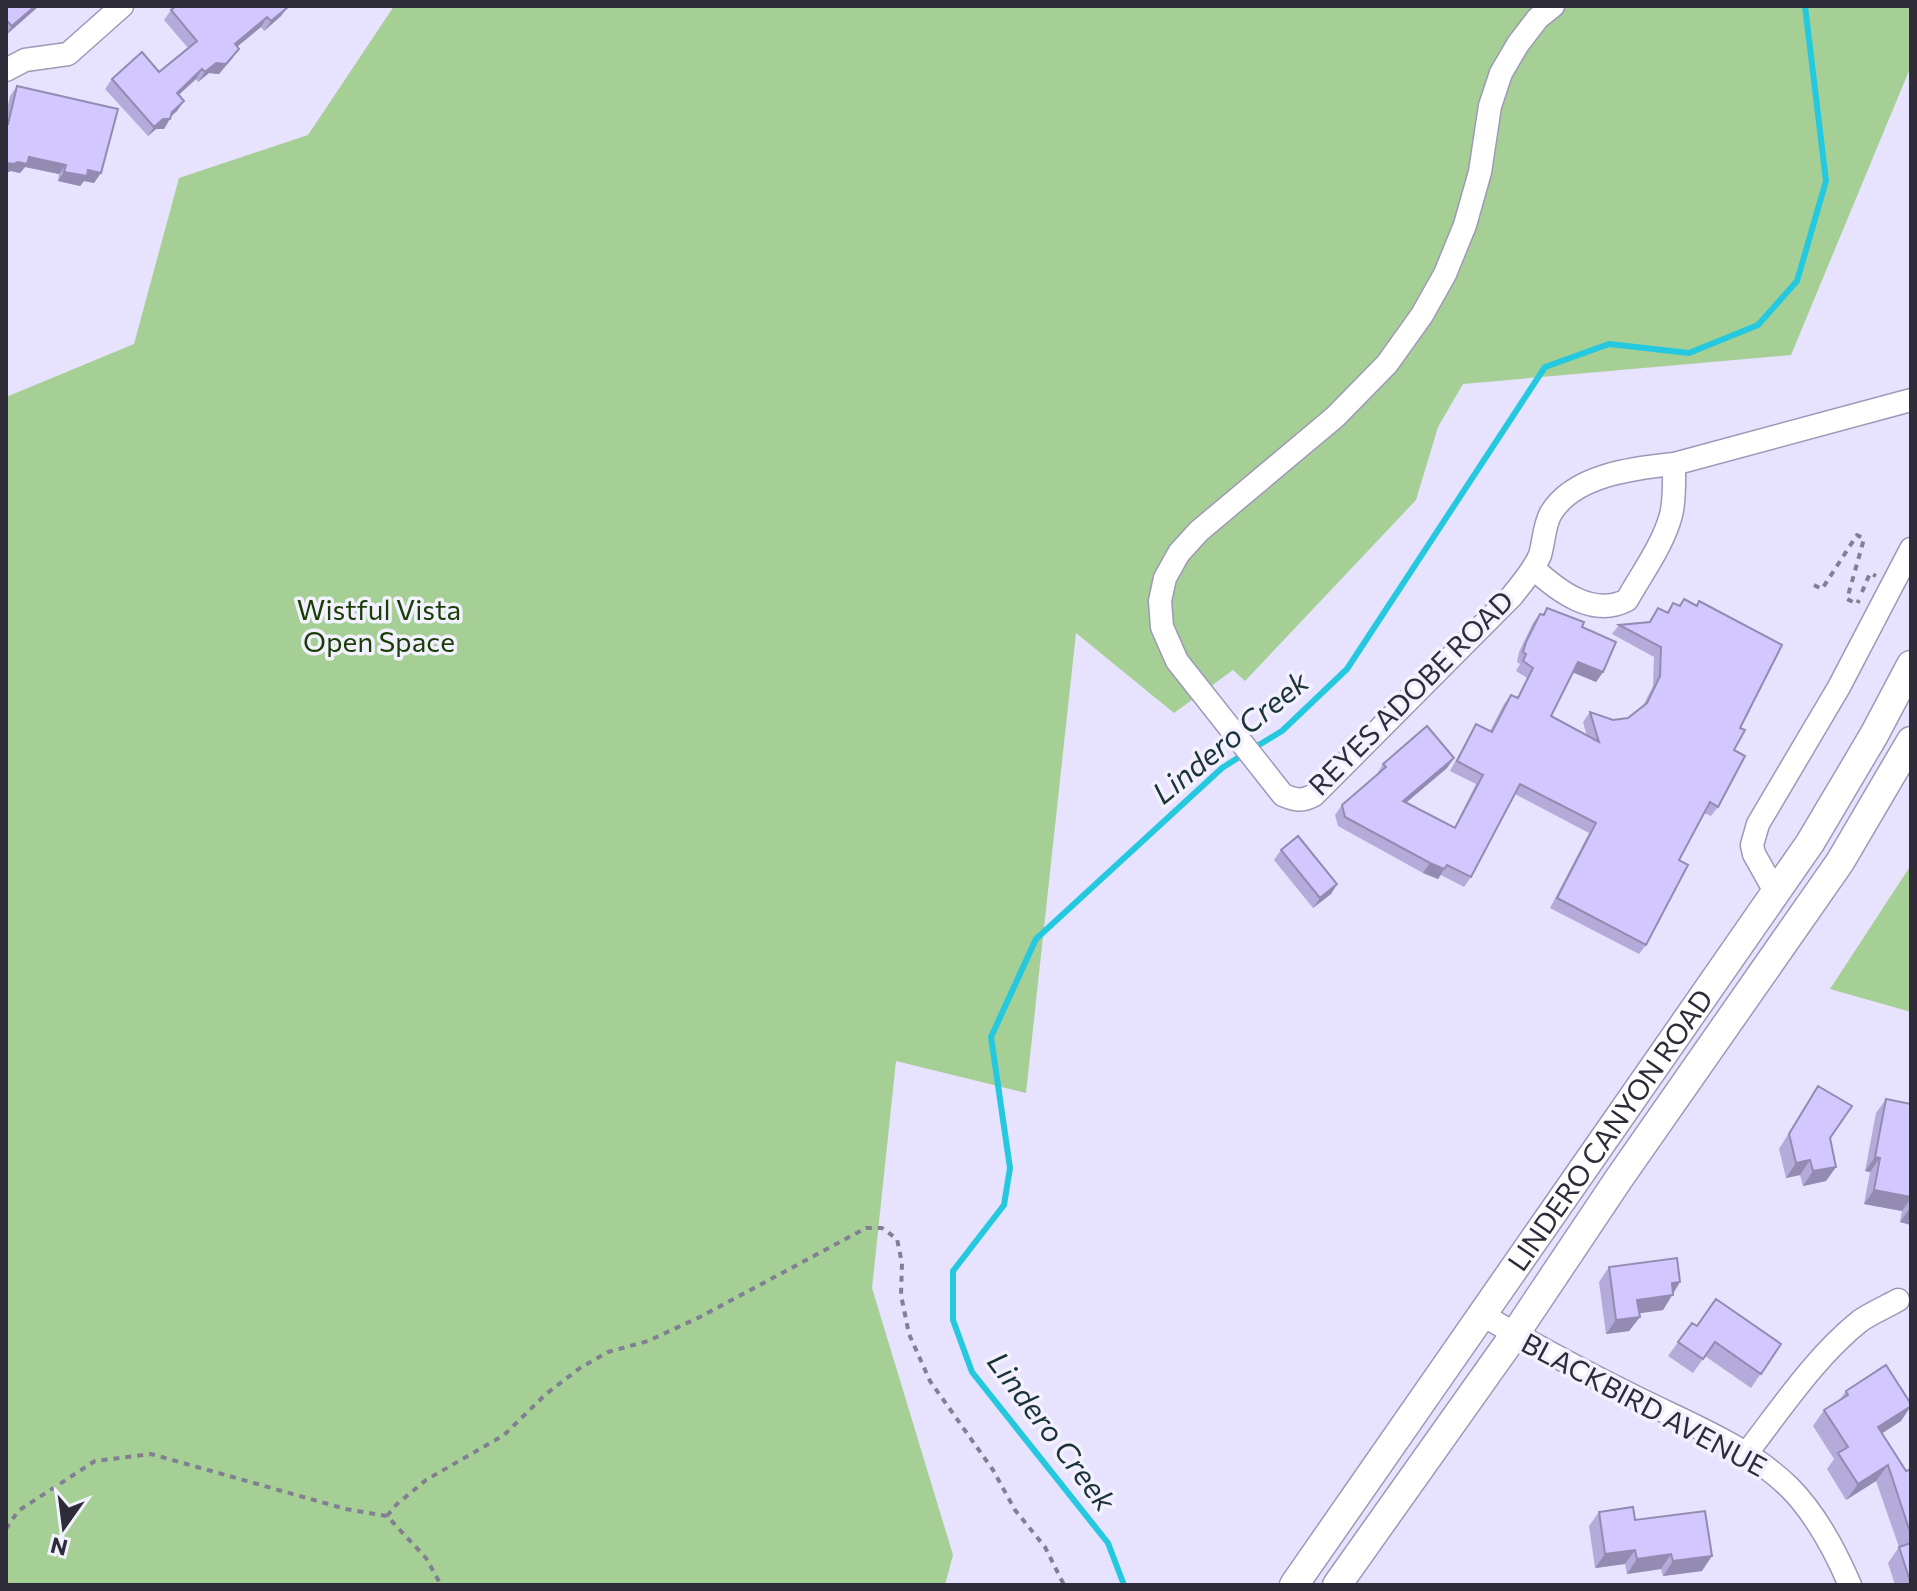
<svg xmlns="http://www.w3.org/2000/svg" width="1917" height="1591" font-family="Commissioner,sans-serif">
  <rect width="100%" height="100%" fill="#e7e2fd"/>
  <path fill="#a5cf95" d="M394,6H1911V66L1791,355L1463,384L1438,427L1416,500L1245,681L1233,670L1174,713L1076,633L1026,1093L896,1061L872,1288L953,1555L945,1585H6V397L134,344L179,178L308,135Z
    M1911,865V1012L1830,989Z"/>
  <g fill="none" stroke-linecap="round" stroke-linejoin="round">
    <path stroke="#25c9df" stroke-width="6" d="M1254,748L1282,731L1347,669L1545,367L1609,344L1689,353L1758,325L1797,281L1826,181L1805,6
      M1124,1585L1108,1543L972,1372L953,1320V1271L1004,1205L1010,1168L991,1037L1036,939L1222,768L1244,754"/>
    <defs>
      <path id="minor" d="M1553,6L1538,18L1518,44L1501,73L1490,106L1480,172L1465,225L1445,274L1422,315L1387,364L1335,417L1199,531L1179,553L1165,578L1160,601L1162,627L1177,661L1283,795C1295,800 1302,802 1314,795L1512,596C1522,583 1534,570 1540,555C1544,542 1544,525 1551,513C1574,475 1634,468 1674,464L1911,400
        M6,70L25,60L68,54L122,6
        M1533,568C1558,591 1593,618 1627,600C1642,573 1663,545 1671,515C1675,499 1674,482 1674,464
        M1776,893L1754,854L1752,845L1758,824L1839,687L1911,549
        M1481,1314C1532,1344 1584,1372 1637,1398C1689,1424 1747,1446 1789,1487C1816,1514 1835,1550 1850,1585
        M1746,1454C1781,1409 1815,1357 1860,1321C1871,1313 1886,1307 1898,1300"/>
      <g id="major">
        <path id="s1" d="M1294,1585L1810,843L1874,735L1911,665"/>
        <path d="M1337,1585L1515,1334L1618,1180L1840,862L1911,741"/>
      </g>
    </defs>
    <use href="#minor" stroke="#9e98b8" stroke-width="25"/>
    <use href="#major" stroke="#9e98b8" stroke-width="31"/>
    <path stroke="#837f93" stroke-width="4" stroke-dasharray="6 6" stroke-linecap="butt" d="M1814,585L1822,589L1857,535L1864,539L1847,599L1857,604L1859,600
      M1862,592L1870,573L1876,576
      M387,1516L396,1505L426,1480L504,1435L546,1394L580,1368L608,1352L648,1341L700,1317L866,1228H882L897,1239L902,1263L901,1295L909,1334L930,1381L993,1470L1015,1510L1045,1547L1064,1585
      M6,1529L18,1511L95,1461L151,1454L346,1509L387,1516L426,1558L441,1585"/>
    <use href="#minor" stroke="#fff" stroke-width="22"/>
    <use href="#major" stroke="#fff" stroke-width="28"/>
  </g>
  <path fill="#b5abda" d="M6,6H39L6,35Z
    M171,10L281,16L264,31L261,27L237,47L232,59L219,74L209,73L198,82L196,79L178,95L177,111L171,116L164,129H156L148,136L105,89L112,79L159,72L188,48L164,20Z
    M17,86L94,183L84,181L80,186L58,181L59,174L25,167L20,173L11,171L6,173V114L10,96Z
    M1684,599L1740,728L1718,807L1711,816L1704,813L1679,860L1646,945L1639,954L1550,908L1589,833L1515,794L1471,877L1464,887L1441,875L1438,879L1423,873L1338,826L1335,815L1342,805L1377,774L1383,764L1454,758L1447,768L1406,803L1454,828L1476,784L1450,771L1470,734L1476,724L1490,731L1504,704L1511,695L1517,698L1527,678L1516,671L1520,664L1517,662L1519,652L1533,623L1540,614L1542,615L1547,608L1582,627L1603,672L1596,682L1573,672L1551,716L1587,736L1583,722L1590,712L1613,720L1628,718L1643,706L1653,686L1654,657L1612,634L1619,625L1648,623L1658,608L1667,612L1673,603L1679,606Z
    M1281,850L1337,884L1331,894L1313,908L1274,860Z
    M1818,1086L1836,1167L1826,1181L1803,1186L1800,1175L1786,1178L1779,1149Z
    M1886,1099L1911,1104V1225L1900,1222L1902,1211L1864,1204L1870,1172L1865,1171L1876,1113Z
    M1609,1267L1680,1282L1663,1310L1639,1313L1640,1317L1629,1331L1606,1334L1599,1282Z
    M1692,1323L1697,1326L1781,1344L1751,1388L1705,1356L1693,1373L1668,1356Z
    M1846,1391L1901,1421L1882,1433L1906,1471L1911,1469V1585H1895L1888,1563L1899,1547L1876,1481L1846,1500L1827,1469L1834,1459L1813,1426L1824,1410L1839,1401Z
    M1599,1512L1635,1520L1702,1571L1663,1576L1661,1569L1627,1574L1625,1564L1595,1568L1589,1526Z"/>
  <path fill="#938bb2" d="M35,6H39L6,35L12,26Z
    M288,7L281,16L264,31L271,21Z
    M267,17L261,27L228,54L235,44Z
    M239,49L219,74L209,73L198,82L205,72L216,63Z
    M202,69L196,79L170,103L177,93Z
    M184,101L177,111L168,119H170L164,129H156L148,136L154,127Z
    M29,157L66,165L59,174L25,167L20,173L11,171L6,173L7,163Z
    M88,170L101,173L94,183L84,181L80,186L58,181L64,172Z
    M1578,662L1603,672L1596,682L1572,672Z
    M1454,758L1447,768L1396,811L1403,801Z
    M1430,863L1444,869L1438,879L1423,873Z
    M1337,884L1331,894L1313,908L1320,898Z
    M1875,1157L1880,1158L1870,1172L1865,1171Z
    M1810,1160L1800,1175L1786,1178L1796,1163Z
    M1836,1167L1826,1181L1803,1186L1813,1171Z
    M1874,1190L1911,1197V1198L1902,1211L1864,1204Z
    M1910,1208H1911V1225L1900,1222Z
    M1680,1282L1663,1310L1627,1315L1637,1300L1672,1283Z
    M1640,1317L1629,1331L1606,1334L1616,1320Z
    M1911,1406L1901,1421L1867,1443L1878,1427Z
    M1888,1465L1876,1481L1846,1500L1858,1484Z
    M1635,1550L1625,1564L1595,1568L1605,1554Z
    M1671,1554L1661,1569L1627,1574L1637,1559Z
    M1712,1556L1702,1571L1663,1576L1673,1561Z"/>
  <path fill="#d2c7fe" stroke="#938bb2" stroke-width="2" d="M6,6H35L12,26L6,20Z
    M176,6L288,7L271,21L267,17L235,44L239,49L226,64L216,63L205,72L202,69L177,93L184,101L172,112L170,119H163L154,127L112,79L142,52L159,72L197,41L171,10Z
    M17,86L118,109L101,173L88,170L87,176L64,172L66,165L29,157L27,164L18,162L14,164L7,163L6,124H8Z
    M1684,599L1697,606L1699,601L1782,645L1740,728L1745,730L1734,750L1745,756L1718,807L1710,802L1679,860L1688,865L1646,945L1557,898L1596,823L1520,784L1471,877L1447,865L1444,869L1430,863L1345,817L1342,805L1386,767L1383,764L1427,726L1454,758L1403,801L1455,828L1483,775L1457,761L1476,724L1492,732L1511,695L1518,698L1533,668L1523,661L1526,654L1523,652L1526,642L1540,614L1544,615L1547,608L1584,622L1582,627L1616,642L1603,672L1578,662L1551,716L1599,742L1590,712L1613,720L1628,718L1647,703L1660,676L1661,647L1619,625L1650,622L1658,608L1668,613L1673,603L1680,606Z
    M1298,836L1337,884L1320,898L1281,850Z
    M1818,1086L1852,1106L1830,1138L1836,1167L1813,1171L1810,1160L1796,1163L1789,1134Z
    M1886,1099L1911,1104V1197L1874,1190L1880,1158L1875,1157Z
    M1677,1258L1680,1282L1672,1283L1673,1295L1637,1300L1640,1317L1616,1320L1609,1267Z
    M1716,1299L1781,1344L1761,1374L1715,1342L1703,1359L1678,1342L1692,1323L1697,1326Z
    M1886,1365L1911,1404V1406L1878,1427L1906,1471L1911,1469V1535L1888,1465L1858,1484L1838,1453L1848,1447L1824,1410L1848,1395L1846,1391Z
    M1633,1507L1635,1520L1705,1511L1712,1556L1673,1561L1671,1554L1637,1559L1635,1550L1605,1554L1599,1512Z
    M1911,1543V1584L1899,1547Z"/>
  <g text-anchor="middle" stroke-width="7" stroke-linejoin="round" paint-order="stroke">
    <g font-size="28" fill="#193e04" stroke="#f3f1ff">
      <text x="379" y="620">Wistful Vista<tspan x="379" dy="32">Open Space</tspan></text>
    </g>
    <g font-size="28" fill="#2e2c39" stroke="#f3f1ff">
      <text transform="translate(1411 693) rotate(-45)" y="10">REYES ADOBE ROAD</text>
      <text dy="10" stroke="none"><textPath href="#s1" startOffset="554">LINDERO CANYON ROAD</textPath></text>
      <text transform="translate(1644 1405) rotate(28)" y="10">BLACKBIRD AVENUE</text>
    </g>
    <g font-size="30" font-style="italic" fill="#1a3337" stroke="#f3f1ff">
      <text transform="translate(1231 738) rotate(-39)" y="10">Lindero Creek</text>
      <text transform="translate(1051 1432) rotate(53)" y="10">Lindero Creek</text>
    </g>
  </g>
  <rect width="1917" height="1591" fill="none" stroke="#2e2c39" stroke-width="16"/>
  <g transform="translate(64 1527) rotate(194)" stroke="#f3f1ff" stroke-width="6" paint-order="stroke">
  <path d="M0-6L14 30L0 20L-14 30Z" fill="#2e2c39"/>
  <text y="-12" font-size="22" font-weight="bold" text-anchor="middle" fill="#2e2c39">N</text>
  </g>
</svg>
